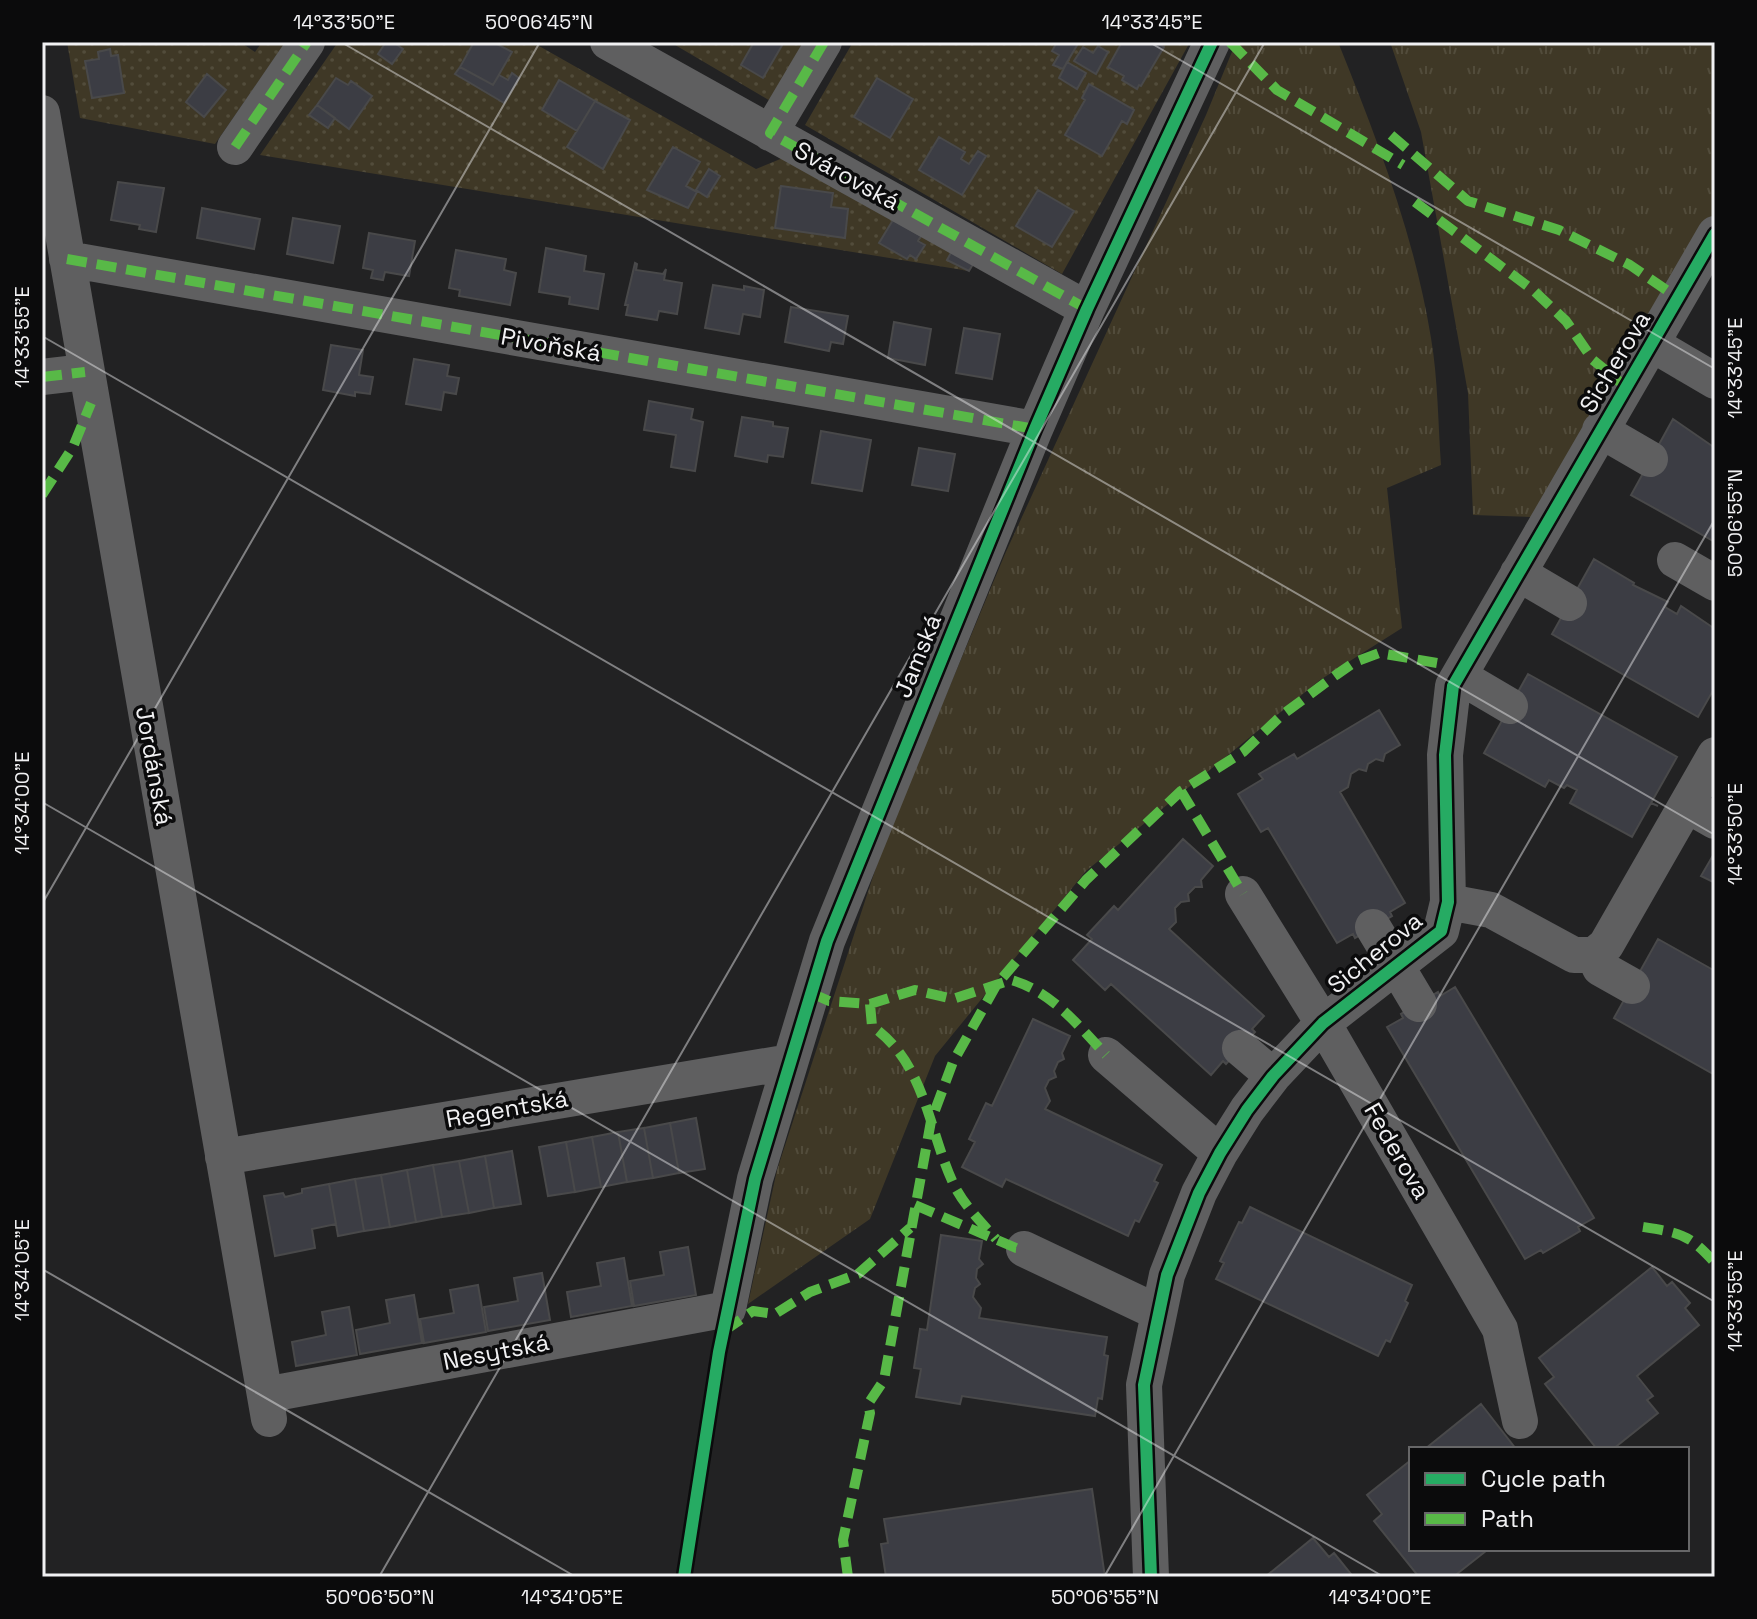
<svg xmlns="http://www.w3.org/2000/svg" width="1757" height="1619" font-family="'Space Grotesk',sans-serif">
  <defs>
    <pattern id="grass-tufts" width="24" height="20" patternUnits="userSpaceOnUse" patternTransform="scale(2)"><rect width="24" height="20" fill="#3f3826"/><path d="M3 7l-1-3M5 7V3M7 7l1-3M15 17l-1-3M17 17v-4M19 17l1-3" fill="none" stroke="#524c3b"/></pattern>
    <pattern id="garden-dots" width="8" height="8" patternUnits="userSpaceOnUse" patternTransform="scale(2)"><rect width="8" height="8" fill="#3f3826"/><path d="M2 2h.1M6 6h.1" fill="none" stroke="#524c3b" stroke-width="1.8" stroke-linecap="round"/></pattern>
  </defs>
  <rect width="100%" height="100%" fill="#222223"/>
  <path fill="url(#grass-tufts)" d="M1236,42H1338C1377,139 1414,234 1431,338C1438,379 1438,423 1441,465L1387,488L1402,628L1320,680L1086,871L935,1056L870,1219L748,1304L777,1170L883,846L1005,554L1206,115Z
    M1390,42H1715V214L1531,517L1473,515L1468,393L1421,132Z"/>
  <path fill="url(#garden-dots)" fill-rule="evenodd" d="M67,42H240L255,52L262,42H286L215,144L80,118ZM109,49L124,92L92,98L85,62L99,59L98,52ZM207,75L226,90L204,117L186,102Z
    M338,42H386L378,54L392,64L402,49L393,42H474L455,74L504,103L519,78L512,74L508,80L499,75L512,53L493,42H532L756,169L795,153L953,249L948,260L969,271L260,155ZM336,78L348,85L352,81L372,96L349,128L335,118L328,128L310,115ZM559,81L630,120L602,168L577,131ZM781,186L833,193L832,207L848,210L844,237L775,228ZM893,220L924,244L916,258L910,255L906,259L879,243Z
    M670,42H754L741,65L762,77L784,42H808L772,102Z
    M853,42H1057L1052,51L1059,55L1054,65L1063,69L1059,78L1077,89L1086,73L1067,62L1079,42H1122L1108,67L1124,76L1122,80L1137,88L1141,85L1164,47L1156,42H1190L1062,274L805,125ZM877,78L913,99L889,138L854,117ZM1090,85L1134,110L1127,123L1122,121L1102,156L1066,135L1085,100L1082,97ZM939,137L964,152L961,159L969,164L978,151L986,156L962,195L919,170ZM1038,190L1074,211L1052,247L1017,226Z"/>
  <path fill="#3c3d44" stroke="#49494a" stroke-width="2" d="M386,42H393L403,49L392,64L378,54Z
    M474,42H493L512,52L493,85L460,67Z
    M754,42H784L763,78L741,65Z
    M1057,42H1079L1063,69L1053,65L1059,55L1052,51Z
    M1122,42H1156L1164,47L1141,86L1139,85L1137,89L1122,80L1124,76L1108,67Z
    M1098,46L1108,52L1096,74L1074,61L1083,47L1093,53Z
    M110,49L111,56L118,55L124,93L92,98L85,61L99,59L98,52Z
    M1067,62L1086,73L1077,89L1059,78Z
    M460,67L493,85L499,75L508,80L512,73L519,78L504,103L455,74Z
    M207,74L226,90L204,117L186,102Z
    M336,78L348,85L351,81L372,96L349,129L317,105Z
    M877,78L913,99L890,138L854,117Z
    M559,80L595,101L577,131L542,110Z
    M1089,84L1134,110L1127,124L1122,121L1102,156L1065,135L1085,100L1082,98Z
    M595,101L630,120L603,169L567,147Z
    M317,105L335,118L328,128L309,115Z
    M939,137L965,152L961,159L969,164L978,151L986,156L962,195L919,170Z
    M673,147L700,162L686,186L697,192L688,208L647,190Z
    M709,169L720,176L707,197L696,190Z
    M118,182L164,188L156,232L139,229L140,225L111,220Z
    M781,186L833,193L831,207L848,209L845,238L775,228Z
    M1038,190L1074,211L1052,247L1016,226Z
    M202,208L260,219L254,249L197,238Z
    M293,218L340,226L333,263L287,254Z
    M893,220L921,236L918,241L925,245L916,259L910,255L907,259L879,243Z
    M369,233L415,241L409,276L385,272L383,280L371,278L373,270L363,268Z
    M546,248L586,256L584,271L604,274L598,309L569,304L570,297L539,292Z
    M953,249L975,261L969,271L947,260Z
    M456,250L506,259L504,270L516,273L510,305L459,296L460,290L449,288Z
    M635,263L637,264L636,270L663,274L666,269L664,280L682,283L677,314L659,311L657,320L626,315L628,305H625Z
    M713,285L744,290V286L764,290L760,317L743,314L739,334L705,328Z
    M791,307L848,316L843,344L831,342L829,351L785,342Z
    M894,322L931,329L925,365L888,358Z
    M964,328L1000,334L992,379L956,373Z
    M331,345L363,350L359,375L373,377L370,394L355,392V396L323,390Z
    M414,359L449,365L447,376L459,378L456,394L444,392L441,410L406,404Z
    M649,401L693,409L691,419L703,422L695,471L671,467L676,435L644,430Z
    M742,417L773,422V426L788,428L783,457L768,455L767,462L735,456Z
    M1673,419L1715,448V542L1631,495Z
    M821,431L871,440L862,491L812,483Z
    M919,448L955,454L948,491L912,485Z
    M1594,559L1634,583L1633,585L1668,602L1665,607L1677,614L1681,606L1715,629V687L1698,717L1552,634Z
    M1528,674L1677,757L1651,803L1658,806L1651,803L1632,837L1570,803L1577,790L1567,785L1564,788L1549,780L1545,787L1484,753Z
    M1379,710L1400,745L1385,754L1383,761L1376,759L1368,764L1366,771L1359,769L1351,774L1348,787L1340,792L1405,903L1390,912L1392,916L1355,938L1353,934L1337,943L1268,828L1261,832L1238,794L1263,779L1259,774L1294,754L1297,759Z
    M1183,839L1213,866L1201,880L1202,887H1195L1188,894L1189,901L1181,902L1175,908L1176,922L1169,929L1264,1016L1252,1029L1255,1032L1226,1064L1223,1061L1211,1075L1111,984L1105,990L1073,960L1092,939L1087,935L1114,906L1118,910Z
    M1715,852V883L1701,876Z
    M1658,939L1715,971V1075L1614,1018Z
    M1455,987L1594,1218L1578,1227L1580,1231L1543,1253L1541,1250L1525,1259L1387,1027L1403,1018L1401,1014L1438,992L1440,996Z
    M1033,1019L1070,1036L1062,1053L1064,1059L1058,1062L1054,1071L1056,1077L1049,1080L1045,1088L1050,1101L1045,1109L1162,1165L1154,1181L1158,1183L1139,1222L1135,1220L1128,1236L1006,1179L1002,1187L962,1167L975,1142L969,1139L986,1103L992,1106Z
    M696,1118L705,1169L679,1173L670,1123Z
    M670,1123L679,1173L653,1178L644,1128Z
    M644,1128L653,1178L627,1182L618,1132Z
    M618,1132L627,1182L601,1187L592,1137Z
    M592,1137L601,1187L575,1192L566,1142Z
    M566,1142L575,1192L548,1196L539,1147Z
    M512,1151L521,1204L494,1208L485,1156Z
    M485,1156L494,1208L469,1213L459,1161Z
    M459,1161L469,1213L442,1217L433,1165Z
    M433,1165L442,1217L416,1222L407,1170Z
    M407,1170L416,1222L390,1227L381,1175Z
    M381,1175L390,1227L364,1231L355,1179Z
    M355,1179L364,1231L338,1236L329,1184Z
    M329,1184L336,1224L312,1229L315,1248L275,1256L264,1196L283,1193L285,1197L302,1193V1189Z
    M1250,1207L1412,1285L1405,1301L1408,1303L1390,1342L1386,1340L1378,1356L1216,1279L1224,1263L1220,1261L1239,1222L1242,1223Z
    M941,1235L982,1241L979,1259L983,1264L977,1269L976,1278L980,1284L975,1288L973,1297L981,1308L979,1318L1107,1337L1104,1355L1108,1356L1102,1399L1098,1398L1095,1416L962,1396L960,1404L916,1397L921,1369L914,1368L920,1329L927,1330Z
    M688,1247L696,1295L634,1306L630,1281L664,1275L660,1252Z
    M624,1258L632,1306L571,1317L567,1292L601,1286L597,1263Z
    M1652,1267L1667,1286L1672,1282L1690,1303L1685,1308L1699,1325L1637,1376L1653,1396L1647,1400L1658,1413L1613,1449H1597L1545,1384L1554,1377L1539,1358Z
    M542,1273L550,1320L488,1331L484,1307L518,1301L514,1278Z
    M478,1285L486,1332L424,1343L420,1319L454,1313L450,1290Z
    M414,1295L422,1343L360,1354L356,1330L390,1323L386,1300Z
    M349,1307L357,1355L296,1366L292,1342L326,1335L322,1312Z
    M1481,1404L1516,1449H1425Z
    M1411,1460V1549L1486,1551L1453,1577H1419L1374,1521L1382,1514L1367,1495Z
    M1092,1489L1105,1577H886L881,1544L888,1543L884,1519Z
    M1313,1538L1329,1557L1334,1553L1351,1574L1347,1577H1265Z"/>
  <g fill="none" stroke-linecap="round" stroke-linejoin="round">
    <path stroke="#5f5f60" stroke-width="36" d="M608,42L1087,309
      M42,113L269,1419
      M770,133L824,42
      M235,147L307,42
      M67,259L1035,429
      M1652,344L1715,381
      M42,377L85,372
      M1600,430L1650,459
      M1675,560L1715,583
      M1518,573L1569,603
      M1459,676L1510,706
      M1687,805L1715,821
      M1243,894L1323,1023L1500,1329L1520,1421
      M1448,902L1491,910L1574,955H1594
      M1373,927L1419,1004
      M1594,955L1606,945L1715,755
      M1594,955L1600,968L1632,986
      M1240,1048L1273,1076
      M1106,1055L1220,1153
      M223,1157L790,1062
      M1024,1249L1157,1312
      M265,1395L728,1309L755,1179L827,941L1035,429L1087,309L1212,42
      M1151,1577L1144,1385L1167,1275L1199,1193L1220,1153L1247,1110L1273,1076L1323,1023L1441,931L1448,902L1445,755L1453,686L1715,234"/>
    <path stroke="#58b947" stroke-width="10" stroke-dasharray="20 10" stroke-linecap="butt" d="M824,42L770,133L1087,309
      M1230,42L1277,90L1403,165
      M1391,135L1468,201L1559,230L1630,265L1678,298
      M235,147L307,42
      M1415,202L1534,291L1566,321L1593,360L1626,387
      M67,259L1035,429
      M42,377L85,372
      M42,495L73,447L91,403
      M1181,791L1243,894
      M811,993L829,1001L870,1004L915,990L953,999L1011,980C1051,991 1079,1026 1106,1055
      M870,1004L872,1026C926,1064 928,1130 954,1185C964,1205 981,1222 996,1239
      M915,1205L1016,1248L1024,1249
      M1643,1227C1681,1233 1689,1234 1715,1263
      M724,1331L753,1311L775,1314L810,1292L858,1274L910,1228
      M848,1577L843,1540L870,1413L868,1404L884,1380L931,1121L953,1062L997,984L1086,880L1181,791L1243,752L1282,715L1336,675L1355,662L1379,653L1437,663"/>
    <defs>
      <path id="cycleway" d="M684,1577L719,1352L755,1179L827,941L1035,429L1087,309L1212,42
        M1151,1577L1144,1385L1167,1275L1199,1193L1220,1153L1247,1110L1273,1076L1323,1023L1441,931L1448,902L1445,755L1453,686L1715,234"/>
    </defs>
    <use href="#cycleway" stroke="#0b0b0c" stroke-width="17"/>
    <use href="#cycleway" stroke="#26ab63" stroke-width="12"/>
  </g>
  <path fill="none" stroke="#f1f1f3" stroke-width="2" stroke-opacity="0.45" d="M341,42L1715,835M1149,42L1715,369M42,336L1715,1302M42,802L1384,1577M42,904L540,42M42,1269L576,1577M379,1577L1265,42M1104,1577L1715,519"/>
  <g text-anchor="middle" stroke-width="7" stroke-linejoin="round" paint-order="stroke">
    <g font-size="24" fill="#f1f1f3" stroke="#0b0b0c">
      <text transform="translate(847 176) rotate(29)" y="8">Svárovská</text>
      <text transform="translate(551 345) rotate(10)" y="8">Pivoňská</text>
      <text transform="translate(1615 362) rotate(-59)" y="8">Sicherova</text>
      <text transform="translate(918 656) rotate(-68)" y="8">Jamská</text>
      <text transform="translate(154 766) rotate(80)" y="8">Jordánská</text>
      <text transform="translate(1375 953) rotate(-39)" y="8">Sicherova</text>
      <text transform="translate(507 1109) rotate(-10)" y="8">Regentská</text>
      <text transform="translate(1397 1151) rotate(60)" y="8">Federova</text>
      <text transform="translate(496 1352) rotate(-11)" y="8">Nesytská</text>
    </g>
  </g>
  <rect width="1757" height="1619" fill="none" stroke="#0b0b0c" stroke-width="88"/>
  <rect x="1409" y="1447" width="280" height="104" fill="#0b0b0c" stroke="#676768" stroke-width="2"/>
  <rect x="1425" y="1473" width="40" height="12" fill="#26ab63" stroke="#676768" stroke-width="2"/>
  <text x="1481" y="1487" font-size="24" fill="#f1f1f3">Cycle path</text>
  <rect x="1425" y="1513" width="40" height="12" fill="#58b947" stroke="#676768" stroke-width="2"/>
  <text x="1481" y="1527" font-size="24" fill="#f1f1f3">Path</text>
  <rect x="44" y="44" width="1669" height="1531" fill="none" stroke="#f1f1f3" stroke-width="3"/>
  <g font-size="20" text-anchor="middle" fill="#f1f1f3">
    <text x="344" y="29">14°33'50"E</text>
    <text x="539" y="29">50°06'45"N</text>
    <text x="1152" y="29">14°33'45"E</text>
    <text transform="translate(22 337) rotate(-90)" y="7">14°33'55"E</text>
    <text transform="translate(1735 368) rotate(-90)" y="7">14°33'45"E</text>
    <text transform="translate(1735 523) rotate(-90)" y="7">50°06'55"N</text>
    <text transform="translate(22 803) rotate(-90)" y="7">14°34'00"E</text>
    <text transform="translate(1735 834) rotate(-90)" y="7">14°33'50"E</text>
    <text transform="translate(22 1270) rotate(-90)" y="7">14°34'05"E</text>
    <text transform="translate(1735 1301) rotate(-90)" y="7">14°33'55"E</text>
    <text x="380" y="1604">50°06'50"N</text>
    <text x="572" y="1604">14°34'05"E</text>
    <text x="1105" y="1604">50°06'55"N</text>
    <text x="1380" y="1604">14°34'00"E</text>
  </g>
</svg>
